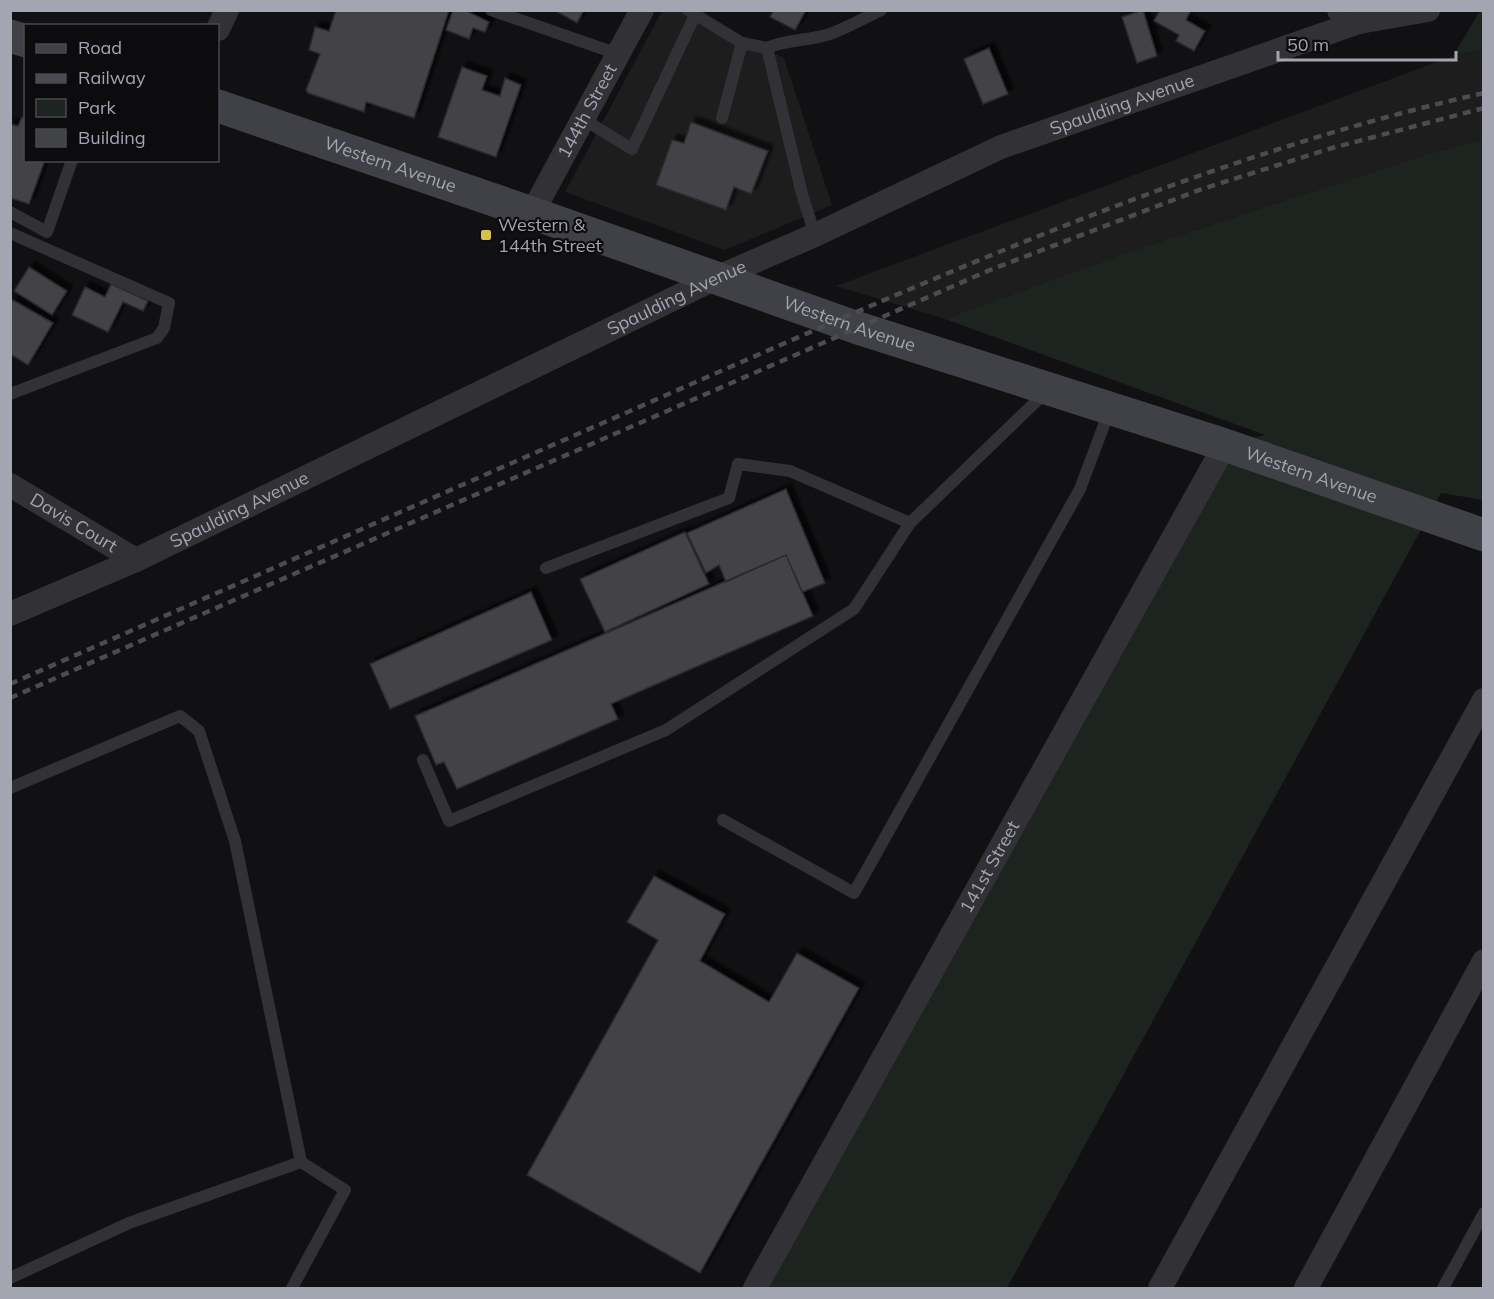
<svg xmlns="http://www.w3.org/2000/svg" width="1494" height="1299" font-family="Mulish,sans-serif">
  <defs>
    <filter id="shadow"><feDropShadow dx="5.5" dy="-5.5" stdDeviation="1.5" flood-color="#0009"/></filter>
  </defs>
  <rect width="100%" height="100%" fill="#111012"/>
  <path fill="#1d1d1e" d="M662,11H688L784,58L832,205L725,250L565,192Z
    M1483,50V140L1428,154L1125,253L945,319L836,286L1453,56Z"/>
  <path fill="#1d241f" d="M1480,11H1483V50L1453,56Z
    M1483,140V500L1441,493L1007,1288H755L1225,445L1265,435L945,319L1125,253L1428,154Z"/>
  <path fill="#424347" stroke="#2b2b2d" stroke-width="1.5" filter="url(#shadow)" d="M336,10H449L414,118L366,102L364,112L308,93L306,90L320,54L309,50L315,27L329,31Z
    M453,10H465L489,22L485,32L473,28L469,39L446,30Z
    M554,10H584L577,23Z
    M774,10H806L795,30L770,17Z
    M1143,10L1157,56L1137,63L1122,17Z
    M1160,10H1191L1186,20L1205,31L1194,51L1176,41L1179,35L1154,21Z
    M989,48L1008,94L983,104L964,59Z
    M462,67L487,76L482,90L500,96L505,78L521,85L496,157L438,137Z
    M22,117L26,119V160H45L29,204L10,198V124L18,126Z
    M691,122L768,151L751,194L734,187L726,210L656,185L672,140L684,143Z
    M29,267L67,291L52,315L14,291Z
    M111,284L148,301L143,311L123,302L108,332L72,315L85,287L105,297Z
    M13,300L53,323L28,365L10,354V304Z
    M786,489L825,583L802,592L786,555L726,582L719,565L706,573L687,533Z
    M685,532L709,584L605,632L580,579Z
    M786,555L813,616L611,704L618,719L457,789L444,762L436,765L415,716Z
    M531,592L552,640L390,709L370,664Z
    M654,876L725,914L700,961L769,1002L797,953L859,988L700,1273L527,1175L658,940L627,922Z"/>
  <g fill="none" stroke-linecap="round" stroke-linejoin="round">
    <path stroke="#323236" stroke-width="12" d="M491,10L618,54
      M688,10L742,43L767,48L802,194L815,235
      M767,48C787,39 809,41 830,34C847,28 864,18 881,10
      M722,118L742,43
      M583,119L632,149L695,15
      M10,212L47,232L72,160
      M10,233L169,303L164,328L157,338L10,394
      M546,568L729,498L738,464L790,471L910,523
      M423,760L449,821L666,730L854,609L910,523L1047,391
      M10,788L180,716L199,731L235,841L301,1162L345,1190L292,1288
      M723,820L854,893L1080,489L1110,409
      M10,1278L129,1223L301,1162
      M1443,1288L1484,1213"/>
    <g stroke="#323236" stroke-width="24">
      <path d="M1339,10L1359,22L1428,10"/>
      <path d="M218,29L227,10"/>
      <path id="s1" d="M532,213L642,10"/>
      <path id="s2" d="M10,485L136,560"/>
      <path id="s3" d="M10,614L136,560L716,278L815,235L1001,147L1359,22"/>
      <path id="s4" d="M755,1288L1225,445"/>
      <path d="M1160,1288L1484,700"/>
      <path d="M1306,1288L1484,961"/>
    </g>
    <g stroke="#404146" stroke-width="33">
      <path d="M10,36L26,41"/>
      <path id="s5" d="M218,106L532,213L858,328L1225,445L1484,535"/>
    </g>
    <path stroke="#4b4c51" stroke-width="4.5" stroke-dasharray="8 6" stroke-linecap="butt" d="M10,684C242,582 473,480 705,378C959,267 1212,154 1484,93
      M10,698L990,270L1202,189L1332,148L1484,108"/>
  </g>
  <rect fill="#d9c241" stroke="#0c0b0d" stroke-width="2" x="480" y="229" width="12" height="12" rx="3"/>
  <g text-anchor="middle" stroke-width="4.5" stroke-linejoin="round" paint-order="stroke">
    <g font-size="18" fill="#a3a5b1" stroke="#0c0b0d">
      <text dy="6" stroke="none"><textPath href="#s3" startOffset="1224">Spaulding Avenue</textPath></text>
      <text dy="6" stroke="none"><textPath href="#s1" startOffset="116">144th Street</textPath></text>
      <text dy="6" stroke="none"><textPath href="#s5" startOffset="182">Western Avenue</textPath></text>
      <text dy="6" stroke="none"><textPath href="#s3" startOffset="738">Spaulding Avenue</textPath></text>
      <text dy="6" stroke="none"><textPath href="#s5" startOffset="668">Western Avenue</textPath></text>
      <text dy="6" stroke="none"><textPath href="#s5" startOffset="1154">Western Avenue</textPath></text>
      <text dy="6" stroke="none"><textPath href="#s3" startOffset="252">Spaulding Avenue</textPath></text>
      <text dy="6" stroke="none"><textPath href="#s2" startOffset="74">Davis Court</textPath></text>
      <text dy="6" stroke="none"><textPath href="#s4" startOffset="482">141st Street</textPath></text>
    </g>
    <g font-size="18" fill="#a3a5b1" stroke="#0c0b0d" text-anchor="start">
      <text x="498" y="231">Western &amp;<tspan x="498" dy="21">144th Street</tspan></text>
    </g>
  </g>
  <rect width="1494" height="1299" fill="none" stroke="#a3a5b1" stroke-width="24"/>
  <rect x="24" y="24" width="195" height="138" fill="#0c0b0d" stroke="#48494f" stroke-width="1.5"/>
  <rect x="36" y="44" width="30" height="9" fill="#404146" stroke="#48494f" stroke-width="1.5"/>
  <text x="78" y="54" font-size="18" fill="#a3a5b1">Road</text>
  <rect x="36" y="74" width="30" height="9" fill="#4b4c51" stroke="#48494f" stroke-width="1.5"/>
  <text x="78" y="84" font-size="18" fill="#a3a5b1">Railway</text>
  <rect x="36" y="99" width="30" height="18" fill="#1d241f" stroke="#48494f" stroke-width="1.5"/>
  <text x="78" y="114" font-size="18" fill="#a3a5b1">Park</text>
  <rect x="36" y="129" width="30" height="18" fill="#424347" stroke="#48494f" stroke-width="1.5"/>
  <text x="78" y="144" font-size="18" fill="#a3a5b1">Building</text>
  <path d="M1278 51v9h178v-9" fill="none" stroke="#a3a5b1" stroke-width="3"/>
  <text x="1287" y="51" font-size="18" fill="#a3a5b1" stroke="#0c0b0d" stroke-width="4.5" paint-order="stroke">50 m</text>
</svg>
